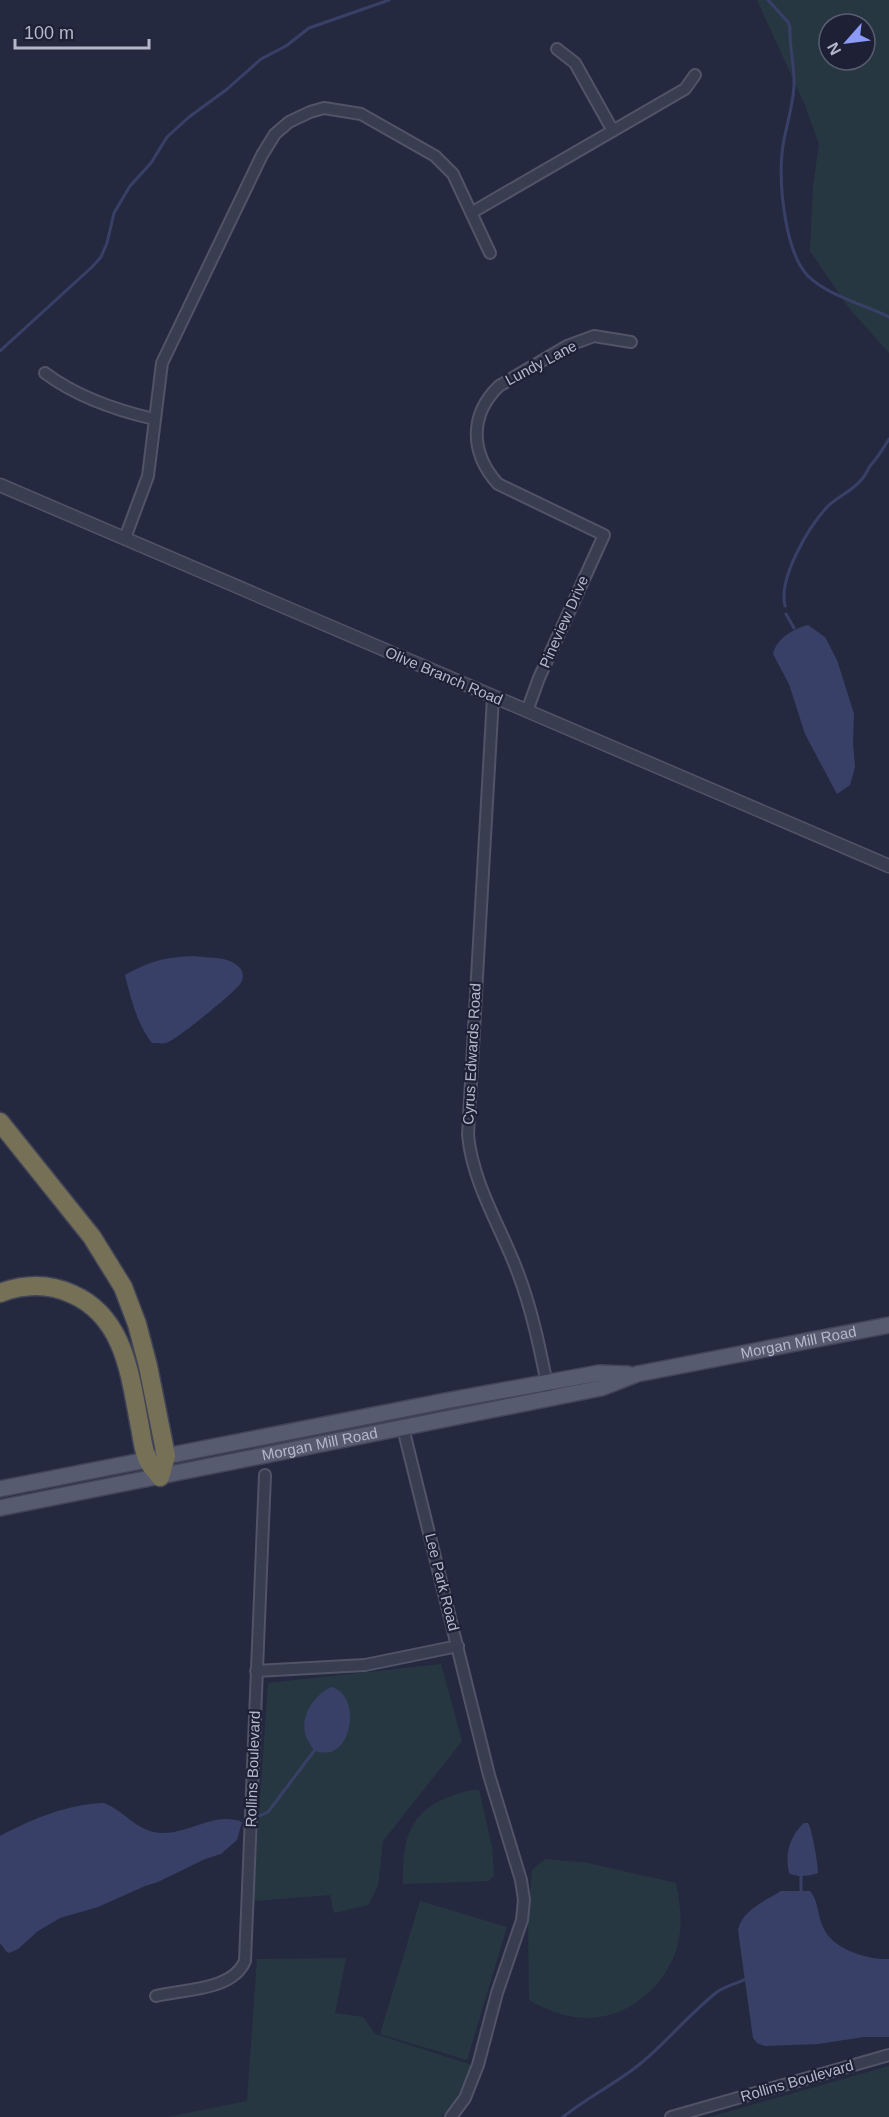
<svg xmlns="http://www.w3.org/2000/svg" width="889" height="2117" font-family="Helvetica,sans-serif">
  <rect width="100%" height="100%" fill="#252940"/>
  <path fill="#273741" fill-rule="evenodd" d="M757,0H889V353L849,308L810,251L813,186L819,144L804,103ZM829,24H865V60H829Z
    M441,1664L462,1741L383,1841L378,1886L368,1905L334,1913L330,1895L253,1901L268,1683Z
    M471,1790H479L492,1847L494,1875L489,1881L403,1884C402,1829 414,1804 471,1790Z
    M545,1859L588,1863L676,1883C679,1901 683,1919 679,1938C673,1976 638,2012 599,2017C574,2021 550,2012 529,2000L528,1914L532,1870Z
    M420,1901L507,1927L467,2060L380,2034Z
    M346,1958L335,2013L363,2017L375,2034L472,2065L454,2103L441,2117H167L247,2101L257,1959Z
    M889,2066V2117H709Z"/>
  <path fill="#394067" d="M808,625L825,637L837,660L854,714L853,743L855,767L850,785L837,794L805,734L789,684L773,654C777,638 793,629 808,625Z
    M194,956C209,959 227,955 239,967C244,972 244,979 240,984C235,992 175,1041 166,1043C162,1044 156,1043 152,1043C137,1024 131,999 125,975C150,961 166,957 194,956Z
    M331,1687C358,1693 354,1742 333,1751C327,1754 320,1752 314,1751C312,1746 309,1743 307,1739C298,1718 313,1696 331,1687Z
    M104,1803C125,1811 137,1832 161,1833C190,1834 215,1811 242,1822L237,1840L221,1854L205,1859L158,1882L145,1886L98,1907L60,1918L38,1931L18,1949L9,1953L6,1951L0,1943V1836C32,1819 68,1804 104,1803Z
    M804,1823H808C812,1829 818,1864 818,1873C809,1876 797,1878 789,1873C785,1854 789,1837 804,1823Z
    M781,1891H810C819,1902 817,1915 823,1927C832,1949 867,1960 889,1959V2037H864L818,2044L765,2046L757,2043L753,2038L738,1930C742,1910 765,1901 781,1891Z"/>
  <g fill="none" stroke-linecap="round" stroke-linejoin="round">
    <path stroke="#394067" stroke-width="3" d="M768,0L788,22L790,27C789,47 795,67 794,86C793,109 784,131 782,153C779,186 785,252 808,276C827,295 865,305 889,317
      M0,351L92,267L101,257L107,243L114,213L130,186L151,163L167,137L189,117L226,90L261,59L286,46L309,28L389,0
      M785,606C778,578 809,526 828,506C838,496 851,492 860,481C865,477 867,471 870,466C877,458 883,449 889,439
      M786,614L794,628
      M259,1816L268,1812L314,1751
      M801,1892V1872
      M563,2117C588,2097 615,2084 640,2064C667,2042 689,2014 717,1992C727,1985 736,1984 746,1979"/>
    <defs>
      <path id="minor" d="M557,49L575,63L613,131
        M471,213L685,89L695,75
        M45,373C77,397 115,410 154,419
        M125,538L148,476L162,363L262,155L275,134L289,122L310,112L324,108L361,114L435,156L453,174L490,253
        M493,697L468,1135C473,1185 501,1227 518,1273C532,1310 540,1349 548,1389
        M527,711L539,678L604,535L498,484C470,453 469,415 499,386L567,346L594,336L631,342
        M403,1428L489,1775L521,1880L524,1900L522,1920L497,1993L478,2065L465,2098L451,2117
        M256,1671L365,1665L458,1646
        M156,1996C184,1989 232,1991 245,1961L265,1475
        M671,2117L889,2055"/>
      <path id="tertiary" d="M0,485L889,866"/>
      <g id="primary">
        <path d="M0,1489L445,1401L599,1373L628,1374"/>
        <path id="s1" d="M0,1508L601,1388L637,1374L889,1325"/>
      </g>
      <path id="motorway" d="M0,1122L92,1237L123,1287L137,1324L148,1366L166,1456L160,1477
        M0,1293C24,1284 48,1283 72,1294C125,1317 130,1376 140,1427C142,1437 143,1449 147,1458C149,1465 156,1471 160,1477"/>
    </defs>
    <use href="#minor" stroke="#515467" stroke-width="14"/>
    <use href="#tertiary" stroke="#515467" stroke-width="15"/>
    <use href="#primary" stroke="#424559" stroke-width="18"/>
    <use href="#motorway" stroke="#414457" stroke-width="21"/>
    <use href="#minor" stroke="#393d50" stroke-width="10"/>
    <use href="#tertiary" stroke="#393d50" stroke-width="12"/>
    <use href="#primary" stroke="#575b6f" stroke-width="15"/>
    <use href="#motorway" stroke="#767156" stroke-width="18"/>
  </g>
  <g text-anchor="middle" stroke-width="4.5" stroke-linejoin="round" paint-order="stroke">
    <g font-size="15" fill="#b5b8ca" stroke="#1e2135">
      <text transform="translate(541 363) rotate(-28)" y="5">Lundy Lane</text>
      <text transform="translate(564 622) rotate(-66)" y="5">Pineview Drive</text>
      <text transform="translate(444 676) rotate(23)" y="5">Olive Branch Road</text>
      <text transform="translate(472 1054) rotate(-87)" y="5">Cyrus Edwards Road</text>
      <text dy="5" stroke="none"><textPath href="#s1" startOffset="816">Morgan Mill Road</textPath></text>
      <text dy="5" stroke="none"><textPath href="#s1" startOffset="326">Morgan Mill Road</textPath></text>
      <text transform="translate(442 1582) rotate(76)" y="5">Lee Park Road</text>
      <text transform="translate(253 1769) rotate(-88)" y="5">Rollins Boulevard</text>
      <text transform="translate(797 2081) rotate(-16)" y="5">Rollins Boulevard</text>
    </g>
  </g>
  <g transform="translate(847 42) rotate(242)"><circle r="28" fill="#1e2135" stroke="#5a5d71" stroke-width="1.5"/>
  <path d="M0-4.5L10 22L0 15L-10 22Z" fill="#8c9af8"/>
  <text y="-9" font-size="16" font-weight="bold" text-anchor="middle" fill="#b5b8ca">N</text>
  </g>
  <path d="M15 39v9h134v-9" fill="none" stroke="#b5b8ca" stroke-width="3"/>
  <text x="24" y="39" font-size="18" fill="#b5b8ca" stroke="#1e2135" stroke-width="4.5" paint-order="stroke">100 m</text>
</svg>
